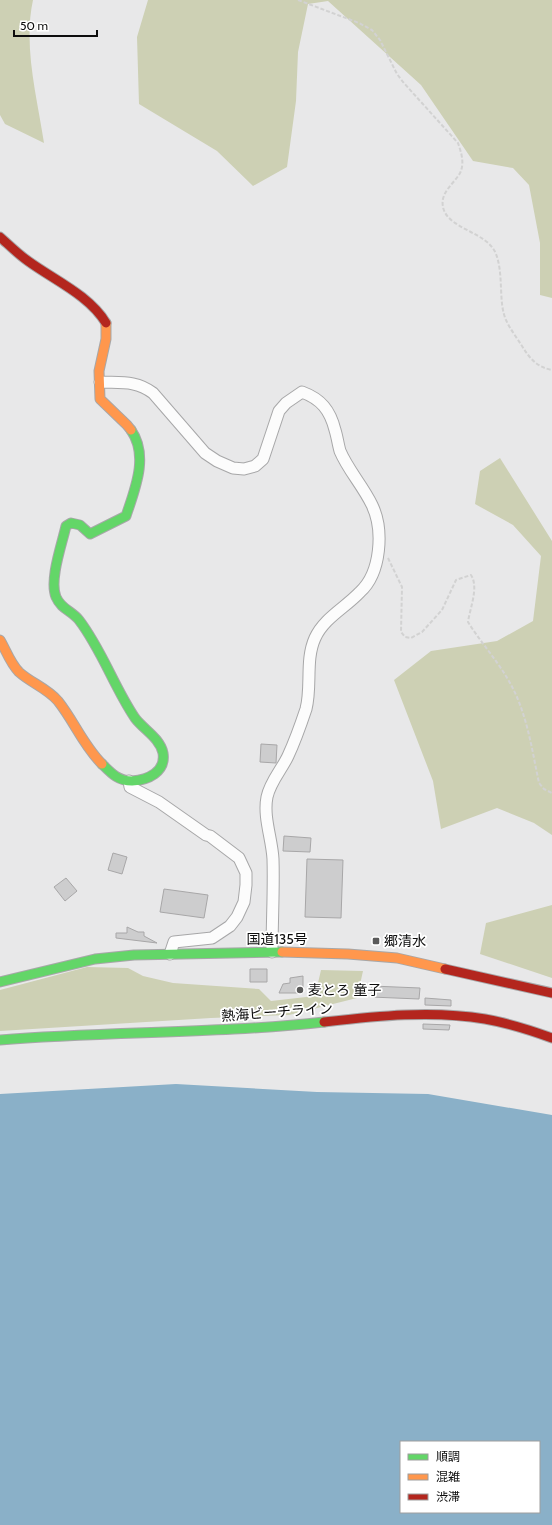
<svg xmlns="http://www.w3.org/2000/svg" width="552" height="1525" font-family="Cabin,'Noto Sans JP',sans-serif">
  <rect width="100%" height="100%" fill="#e8e8e9"/>
  <path fill="#cdd0b4" d="M0,0H33C23,46 37,97 44,143L5,124L0,115Z
    M148,0H552V298L540,295V243L529,185L513,168L473,161L421,85L328,1L308,4L298,52L296,101L287,167L253,186L217,151L139,104L137,37Z
    M500,458L552,541V835L534,823L497,808L441,829L433,781L394,680L431,651L497,641L533,621L541,556L513,525L475,504L480,471Z
    M552,905V978L480,954L486,923Z
    M87,967L128,968L143,976L173,983L259,989L271,1001L315,996L321,970L363,971L357,998L289,1015L211,1018L0,1031V990Z"/>
  <path fill="#8ab0c8" fill-rule="evenodd" d="M176,1084L317,1092L428,1094L552,1115V1525H0V1094ZM401,1442H539V1512H401Z"/>
  <path fill="#cdcdce" stroke="#a8a7a8" d="M261,744L277,745L276,763L260,762Z
    M284,836L311,838L310,852L283,851Z
    M113,853L127,857L122,874L108,870Z
    M307,859L343,860L341,918L305,917Z
    M66,878L77,891L65,901L54,887Z
    M164,889L208,895L204,918L160,912Z
    M127,927L138,932H144V936L157,943L116,938V933H127Z
    M250,969H267V982H250Z
    M303,976V993H279L283,984L290,983V978Z
    M372,986L420,988L419,999L371,997Z
    M425,998L451,1000V1006L425,1005Z
    M423,1024L450,1025L449,1030L423,1029Z"/>
  <g fill="none" stroke-linecap="round" stroke-linejoin="round">
    <defs>
      <path id="street" d="M100,382C120,383 136,380 153,393L205,453L217,461L233,468L244,469L255,466L263,459L279,411L286,403L302,392C321,399 330,410 335,430C337,436 338,444 340,451C348,470 363,486 372,505C384,530 381,573 360,592C345,608 324,618 315,638C305,660 312,686 306,709C301,724 295,741 288,756C282,769 270,782 267,797C263,817 272,839 273,859C274,890 272,921 272,952
        M129,781L130,787L159,802L206,835L210,836L239,858L246,873V885L244,902L237,917L230,926L212,938L174,942L170,954"/>
      <path id="fast" d="M102,764C111,773 118,781 132,781C148,780 166,772 163,753C160,738 143,729 135,718C114,687 102,650 79,620C72,611 61,609 56,597C49,580 62,544 66,526L71,523L80,525L90,534L126,516C135,489 149,456 131,430
        M0,982L95,959L134,955L282,952
        M0,1040C108,1031 216,1034 324,1022"/>
      <path id="slow" d="M106,323V339L99,371L100,399L127,425L131,430
        M0,640C6,650 10,663 19,672C31,683 47,688 58,701C74,721 83,745 102,764
        M282,952L348,954L397,958L445,969"/>
      <path id="jam" d="M0,237C9,245 18,254 28,261C54,280 89,295 106,323
        M445,969L552,993
        M324,1022C377,1016 432,1010 485,1019C508,1023 530,1030 552,1038"/>
    </defs>
    <use href="#street" stroke="#a7a7a8" stroke-width="13"/>
    <use href="#fast" stroke="#a7a7a8" stroke-width="11"/>
    <use href="#slow" stroke="#a7a7a8" stroke-width="11"/>
    <use href="#jam" stroke="#a7a7a8" stroke-width="11"/>
    <path stroke="#d2d2d2" stroke-width="2" stroke-dasharray="4 2" stroke-linecap="butt" d="M298,0L359,23L372,30L380,40L397,74L403,82L458,143C461,152 465,163 460,173C454,184 440,192 443,207C447,229 488,232 496,254C504,275 498,302 506,320C510,329 517,338 522,346C530,359 537,367 552,370
      M388,558L402,587L401,632L405,637L411,638L422,632L442,610L456,580L471,575C479,587 470,608 468,622C481,643 498,661 510,683C527,713 532,750 539,783L544,789L552,793"/>
    <use href="#street" stroke="#fcfcfc" stroke-width="11"/>
    <use href="#fast" stroke="#63d668" stroke-width="9"/>
    <use href="#slow" stroke="#ff974d" stroke-width="9"/>
    <use href="#jam" stroke="#b3261e" stroke-width="9"/>
  </g>
  <g fill="#5a5a5a" stroke="#fff" stroke-width="1.5">
    <rect x="372" y="937" width="8" height="8" rx="2"/>
    <circle cx="300" cy="990" r="4"/>
  </g>
  <g text-anchor="middle" stroke-width="3.5" stroke-linejoin="round" paint-order="stroke">
    <g font-size="14" fill="#0d0d0d" stroke="#fff">
      <text x="277" y="944">国道135号</text>
      <text transform="translate(277 1012) rotate(-4)" y="5">熱海ビーチライン</text>
    </g>
    <g font-size="14" fill="#0d0d0d" stroke="#fff" text-anchor="start">
      <text x="384" y="946">郷清水</text>
      <text x="308" y="995">麦とろ 童子</text>
    </g>
  </g>
  <rect x="400" y="1441" width="140" height="72" fill="#ffffff" stroke="#9e9e9e"/>
  <rect x="408" y="1454" width="20" height="6" fill="#63d668" stroke="#9e9e9e"/>
  <text x="436" y="1461" font-size="12" fill="#0d0d0d">順調</text>
  <rect x="408" y="1474" width="20" height="6" fill="#ff974d" stroke="#9e9e9e"/>
  <text x="436" y="1481" font-size="12" fill="#0d0d0d">混雑</text>
  <rect x="408" y="1494" width="20" height="6" fill="#b3261e" stroke="#9e9e9e"/>
  <text x="436" y="1501" font-size="12" fill="#0d0d0d">渋滞</text>
  <path d="M14 30v6h83v-6" fill="none" stroke="#0d0d0d" stroke-width="2"/>
  <text x="20" y="30" font-size="12" fill="#0d0d0d" stroke="#ffffff" stroke-width="3" paint-order="stroke">50 m</text>
</svg>
